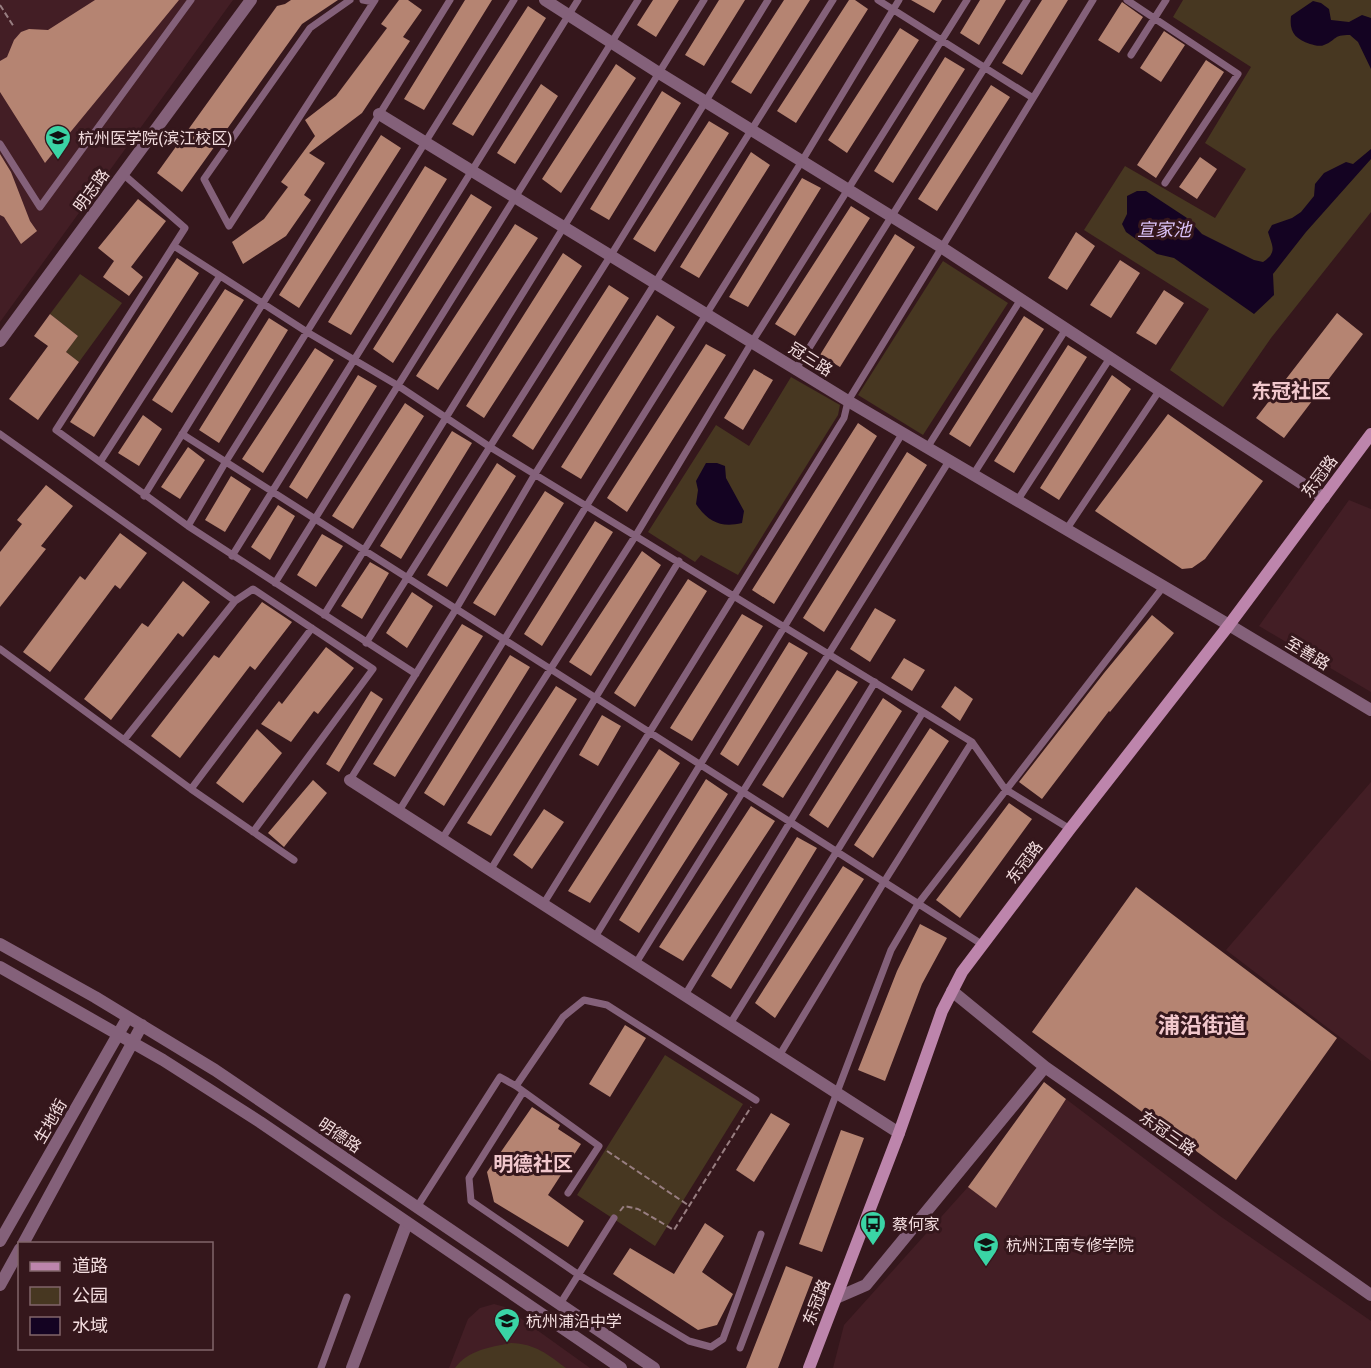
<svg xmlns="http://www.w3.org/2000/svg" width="1371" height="1368" font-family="Literata,'Noto Sans SC',serif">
  <rect width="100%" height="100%" fill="#35171c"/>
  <path fill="#431e25" d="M0,0H233L0,322Z
    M1349,500L1371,509V692L1259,626Z
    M1371,782V1061L1226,950Z
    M1066,1099L1220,1216L1371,1321V1368H833L844,1325L968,1187Z
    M494,1304L505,1307L590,1368H449L468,1319L480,1308Z"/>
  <path fill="#473721" d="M1183,0H1371V212L1271,338L1223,407L1170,370L1209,309L1084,230L1125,166L1215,218L1246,169L1205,143L1251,67L1173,17Z
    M943,261L1008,303L923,435L858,395Z
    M80,274L122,303L79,362L66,352L78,336L50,314Z
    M791,377L840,405L838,415L738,575L701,555L695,562L648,532L716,425L749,446Z
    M665,1055L743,1104L655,1246L577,1195Z
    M511,1343C536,1344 547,1354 566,1368H455C468,1350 490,1347 511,1343Z"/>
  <path fill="#140322" d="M1313,1L1321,3L1329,9L1331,20L1349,22L1362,15L1371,18V69L1358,42L1350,35C1332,35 1337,40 1324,45C1320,47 1314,45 1310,44C1295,39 1289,32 1291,16Z
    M1371,149V159L1306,232L1273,274L1274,295L1254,314L1174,258L1157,254L1126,232L1122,224L1127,214V196L1137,191H1146L1187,218L1202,234L1254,260L1263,262C1278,252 1272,246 1268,232L1272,225L1292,218L1301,212L1314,196L1315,184L1324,173L1346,162L1353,164Z
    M706,463H717L725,466L726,478L744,511L742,523C721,528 708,522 696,504L698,490L696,481Z"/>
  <path fill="#b58472" d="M95,0H179L45,163L0,92V61L7,57L14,40L21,32L29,29L48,30Z
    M291,0H338L302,24L182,192L157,173L277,6L285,4Z
    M399,0H408L422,10L403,37L410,41L362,113L309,153L325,163L304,195L311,200L286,236L243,264L232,242L264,219L288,187L281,182L315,136L305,120L336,96L387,28L381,24Z
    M465,0H492L424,110L404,99Z
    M653,0H679L656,37L637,25Z
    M719,0H745L704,66L685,55Z
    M784,0H810L751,94L731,82Z
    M849,0H855L868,9L796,123L777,111Z
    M911,0H942L934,13Z
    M980,0H1006L979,45L960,33Z
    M1042,0H1068L1022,75L1002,63Z
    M1122,2L1143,17L1119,53L1098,40Z
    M528,6L546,18L473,136L452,124Z
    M900,28L919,40L847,153L828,140Z
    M1164,31L1185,45L1161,82L1140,68Z
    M945,57L965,69L893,183L874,171Z
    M1206,60L1224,72L1156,178L1137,165Z
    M616,64L636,78L561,193L542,179Z
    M541,84L558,96L515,164L497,153Z
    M991,85L1010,97L937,211L918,199Z
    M662,91L681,103L609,220L590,209Z
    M709,121L729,133L655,252L633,239Z
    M381,135L401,148L299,308L279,295Z
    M751,152L770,165L699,278L680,267Z
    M0,154L11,172L30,221L37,231L21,244L4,217L0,215Z
    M1200,157L1217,169L1197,199L1179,187Z
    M425,166L447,179L351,335L328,322Z
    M802,178L821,188L748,307L729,297Z
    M471,194L492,207L393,363L373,349Z
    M138,199L166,221L131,267L143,277L129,296L103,277L114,261L98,248Z
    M851,206L870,218L795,336L775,324Z
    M515,224L538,238L438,390L416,376Z
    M1076,232L1095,246L1067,290L1048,278Z
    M895,234L915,247L840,367L820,355Z
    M563,253L582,266L484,418L466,406Z
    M177,258L199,273L94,437L70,422Z
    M1120,260L1140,273L1111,318L1090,305Z
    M609,285L629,298L533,450L512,436Z
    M225,289L244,300L172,413L152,400Z
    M1164,290L1184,303L1156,345L1136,333Z
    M1337,313L1363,334L1284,438L1256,418Z
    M50,314L78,336L66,352L79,362L38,420L9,399L48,346L34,336Z
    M657,315L675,327L581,479L561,467Z
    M1024,316L1044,329L970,447L949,434Z
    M269,318L288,330L219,443L199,430Z
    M706,344L726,355L627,512L607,498Z
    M1068,345L1087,357L1014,473L994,461Z
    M315,348L334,360L263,473L242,459Z
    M754,369L773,380L743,430L724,418Z
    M358,375L377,386L307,499L289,487Z
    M1112,375L1131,389L1059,500L1040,488Z
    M405,403L424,416L353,529L332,516Z
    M1168,414L1263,481L1205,559L1192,568L1182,569L1095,511Z
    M143,415L162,429L139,466L118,453Z
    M858,423L877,436L774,604L752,590Z
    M452,431L472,443L401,559L380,546Z
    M188,447L205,460L180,499L161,487Z
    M907,452L927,465L824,632L803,618Z
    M497,463L516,476L447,587L427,575Z
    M231,476L251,489L225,532L205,520Z
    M46,485L73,506L41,546L46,549L0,607V552L22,524L17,520Z
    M545,491L564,503L495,616L473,603Z
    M278,505L295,516L270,560L251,547Z
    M595,521L613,532L542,646L524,634Z
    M120,533L147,553L120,589L115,585L50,672L23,652L80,576L85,580Z
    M322,534L343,546L316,587L297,575Z
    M642,551L661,565L591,676L569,662Z
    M370,562L389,573L362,619L341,606Z
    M688,579L707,591L635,707L614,693Z
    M183,581L210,602L183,637L178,633L111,720L84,699L142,623L148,627Z
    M412,592L433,606L407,648L386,633Z
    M262,602L292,622L255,670L250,666L180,758L151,736L214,655L219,658Z
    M875,608L896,620L870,662L850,649Z
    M742,614L763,626L692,741L670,728Z
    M1152,615L1174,633L1110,712L1109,711L1042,799L1019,782L1104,673Z
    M462,624L483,636L395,777L373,764Z
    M789,642L808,653L738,766L720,754Z
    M326,647L354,668L318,714L314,711L291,742L261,724L279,701L282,704Z
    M510,655L530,667L444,806L424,793Z
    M904,658L925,670L912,691L891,678Z
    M837,670L858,682L783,798L762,785Z
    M556,686L577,699L491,836L467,823Z
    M955,686L973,699L960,721L941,707Z
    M371,691L383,699L339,772L326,764Z
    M883,698L902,711L828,828L809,815Z
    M602,715L621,726L598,766L579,755Z
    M930,728L949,741L873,858L854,845Z
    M257,729L282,753L243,803L216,783Z
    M659,749L680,763L590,903L568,891Z
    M706,779L728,794L639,933L619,920Z
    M313,780L327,793L284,847L268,833Z
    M1009,803L1032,819L960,918L936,900Z
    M751,806L775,821L683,961L659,947Z
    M544,809L564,822L532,869L513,855Z
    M797,837L817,848L731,989L711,976Z
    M843,866L864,879L775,1018L755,1003Z
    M1136,887L1337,1038L1236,1180L1032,1032Z
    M920,924L947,938L922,984L885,1081L858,1070L897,971Z
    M625,1025L646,1038L610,1097L589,1084Z
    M1044,1082L1066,1099L996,1208L968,1187Z
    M532,1107L560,1125L558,1129L581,1144L548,1195L584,1221L568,1247L494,1202L487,1172Z
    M771,1113L790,1124L754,1182L736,1170Z
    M841,1130L864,1138L822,1252L799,1244Z
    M705,1223L724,1236L702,1272L733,1294L717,1325L698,1330L613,1274L630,1248L674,1274Z
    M786,1266L813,1277L778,1368H746Z"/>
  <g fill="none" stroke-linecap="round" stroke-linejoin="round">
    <path stroke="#987e81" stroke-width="2" stroke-dasharray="6 3" stroke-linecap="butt" d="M0,5L14,27
      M607,1151L688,1205
      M620,1211L624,1206L638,1209L674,1230L751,1107"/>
    <path stroke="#84617a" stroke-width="7" d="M350,0L310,28L204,179L229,226L375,0
      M363,0L373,2
      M878,0L1033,98
      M1127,0L1238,74L1165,183
      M1131,55L1166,0
      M0,144L40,207L191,0
      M123,174L185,228L56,430L188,526L416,674
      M174,246L307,332L397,385L490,447L972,742L1005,789L1070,829
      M796,369L1027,0
      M0,434L235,601L253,589L373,669L253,832
      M182,434L983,945
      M927,448L1021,299
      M100,462L220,276
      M973,475L1066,329
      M144,496L450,0
      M1017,501L1110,358
      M188,526L225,463L514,0
      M1066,530L1159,391
      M232,556L578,0
      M275,583L638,0
      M324,615L704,0
      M366,643L611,255L768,0
      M0,649L191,789L294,860
      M124,740L235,601
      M350,780L456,609L535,474L833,0
      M191,789L312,628
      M399,811L587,505L802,161L899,0
      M442,839L636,535L752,342L967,0
      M491,869L679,561
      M544,903L844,418L848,401L1093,0
      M595,937L902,434
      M636,963L949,461
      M685,995L875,682
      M730,1024L923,712
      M779,1056L884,882L972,742
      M516,1086L563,1017L584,1000L607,1005L756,1100
      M523,1092L469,1178L471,1201L579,1275L689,1341L711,1347L723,1339L761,1234
      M417,1207L500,1077L516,1086L599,1146L568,1193
      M560,1304L614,1218
      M740,1348L891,950L918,904L1163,587
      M321,1368L347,1297"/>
    <path stroke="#84617a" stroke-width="12" d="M545,0L659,73L941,247L1324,498
      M379,114L848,401L1229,625
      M0,341L251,0
      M350,780L899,1133
      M952,991L1045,1067L1371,1295
      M836,1298L866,1285L1045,1067
      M352,1368L407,1223"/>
    <path stroke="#84617a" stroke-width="12" d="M1229,625L1371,710
      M0,944L95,997L215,1070L654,1368
      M0,967L163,1060L260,1122L621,1368
      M0,1241L128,1017
      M23,1244L142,1025
      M0,1285L20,1249"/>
    <path stroke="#bd85ac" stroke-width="12" d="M809,1368L899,1133L942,1011L962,972L1070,829L1229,625L1371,434"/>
  </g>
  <defs>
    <symbol id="university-pin" viewBox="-11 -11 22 30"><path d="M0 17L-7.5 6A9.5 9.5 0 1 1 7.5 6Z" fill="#3ad4a5" stroke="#35171c"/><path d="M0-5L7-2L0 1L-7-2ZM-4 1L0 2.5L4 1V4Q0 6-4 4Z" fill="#111"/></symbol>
    <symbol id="bus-pin" viewBox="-11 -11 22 30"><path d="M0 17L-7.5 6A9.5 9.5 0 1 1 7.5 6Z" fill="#3ad4a5" stroke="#35171c"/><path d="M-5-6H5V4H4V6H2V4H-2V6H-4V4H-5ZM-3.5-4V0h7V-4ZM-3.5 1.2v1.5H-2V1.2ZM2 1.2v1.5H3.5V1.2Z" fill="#111"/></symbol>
    <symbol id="school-pin" viewBox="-11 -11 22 30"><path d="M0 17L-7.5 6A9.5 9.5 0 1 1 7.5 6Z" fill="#3ad4a5" stroke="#35171c"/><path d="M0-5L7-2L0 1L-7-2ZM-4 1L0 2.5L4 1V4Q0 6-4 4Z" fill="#111"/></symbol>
  </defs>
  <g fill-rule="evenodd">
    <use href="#university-pin" x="43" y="123" width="30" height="40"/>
    <use href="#bus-pin" x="858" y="1209" width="30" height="40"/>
    <use href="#university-pin" x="971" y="1230" width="30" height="40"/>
    <use href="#school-pin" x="492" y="1306" width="30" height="40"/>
  </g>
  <g text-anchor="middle" stroke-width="6" stroke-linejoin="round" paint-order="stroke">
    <g font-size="16" fill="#f3dddf" stroke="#35171c" text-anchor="start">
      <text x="78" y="144">杭州医学院(滨江校区)</text>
      <text x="892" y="1230">蔡何家</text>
      <text x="1006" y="1251">杭州江南专修学院</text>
      <text x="526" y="1327">杭州浦沿中学</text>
    </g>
    <g font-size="16" fill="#f3dddf" stroke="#35171c">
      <text transform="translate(91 190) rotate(-54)" y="6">明志路</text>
      <text transform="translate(811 359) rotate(32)" y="6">冠三路</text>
      <text transform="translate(1319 476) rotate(-53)" y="6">东冠路</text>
      <text transform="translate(1308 653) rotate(31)" y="6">至善路</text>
      <text transform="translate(1024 862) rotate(-53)" y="6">东冠路</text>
      <text transform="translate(50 1121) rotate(-60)" y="6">生地街</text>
      <text transform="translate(1168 1133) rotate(35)" y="6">东冠三路</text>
      <text transform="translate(340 1135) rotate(34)" y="6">明德路</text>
      <text transform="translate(816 1302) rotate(-69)" y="6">东冠路</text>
    </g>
    <g font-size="18" font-style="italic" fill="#dbc2f7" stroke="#35171c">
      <text x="1164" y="236">宣家池</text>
    </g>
    <g font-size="20" font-weight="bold" fill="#f2c8cd" stroke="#35171c">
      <text x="1291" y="398">东冠社区</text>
      <text x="533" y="1171">明德社区</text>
    </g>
    <g font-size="22" font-weight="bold" fill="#f2c8cd" stroke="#35171c">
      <text x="1202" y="1033">浦沿街道</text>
    </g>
  </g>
  <rect x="18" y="1242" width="195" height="108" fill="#35171c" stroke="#81666a" stroke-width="1.5"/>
  <rect x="30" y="1262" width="30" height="9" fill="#bd85ac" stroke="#81666a" stroke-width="1.5"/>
  <text x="72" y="1272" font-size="18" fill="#f3dddf">道路</text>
  <rect x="30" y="1287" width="30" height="18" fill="#473721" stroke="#81666a" stroke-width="1.5"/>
  <text x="72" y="1302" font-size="18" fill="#f3dddf">公园</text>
  <rect x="30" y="1317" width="30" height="18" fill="#140322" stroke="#81666a" stroke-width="1.5"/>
  <text x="72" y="1332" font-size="18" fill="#f3dddf">水域</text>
</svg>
